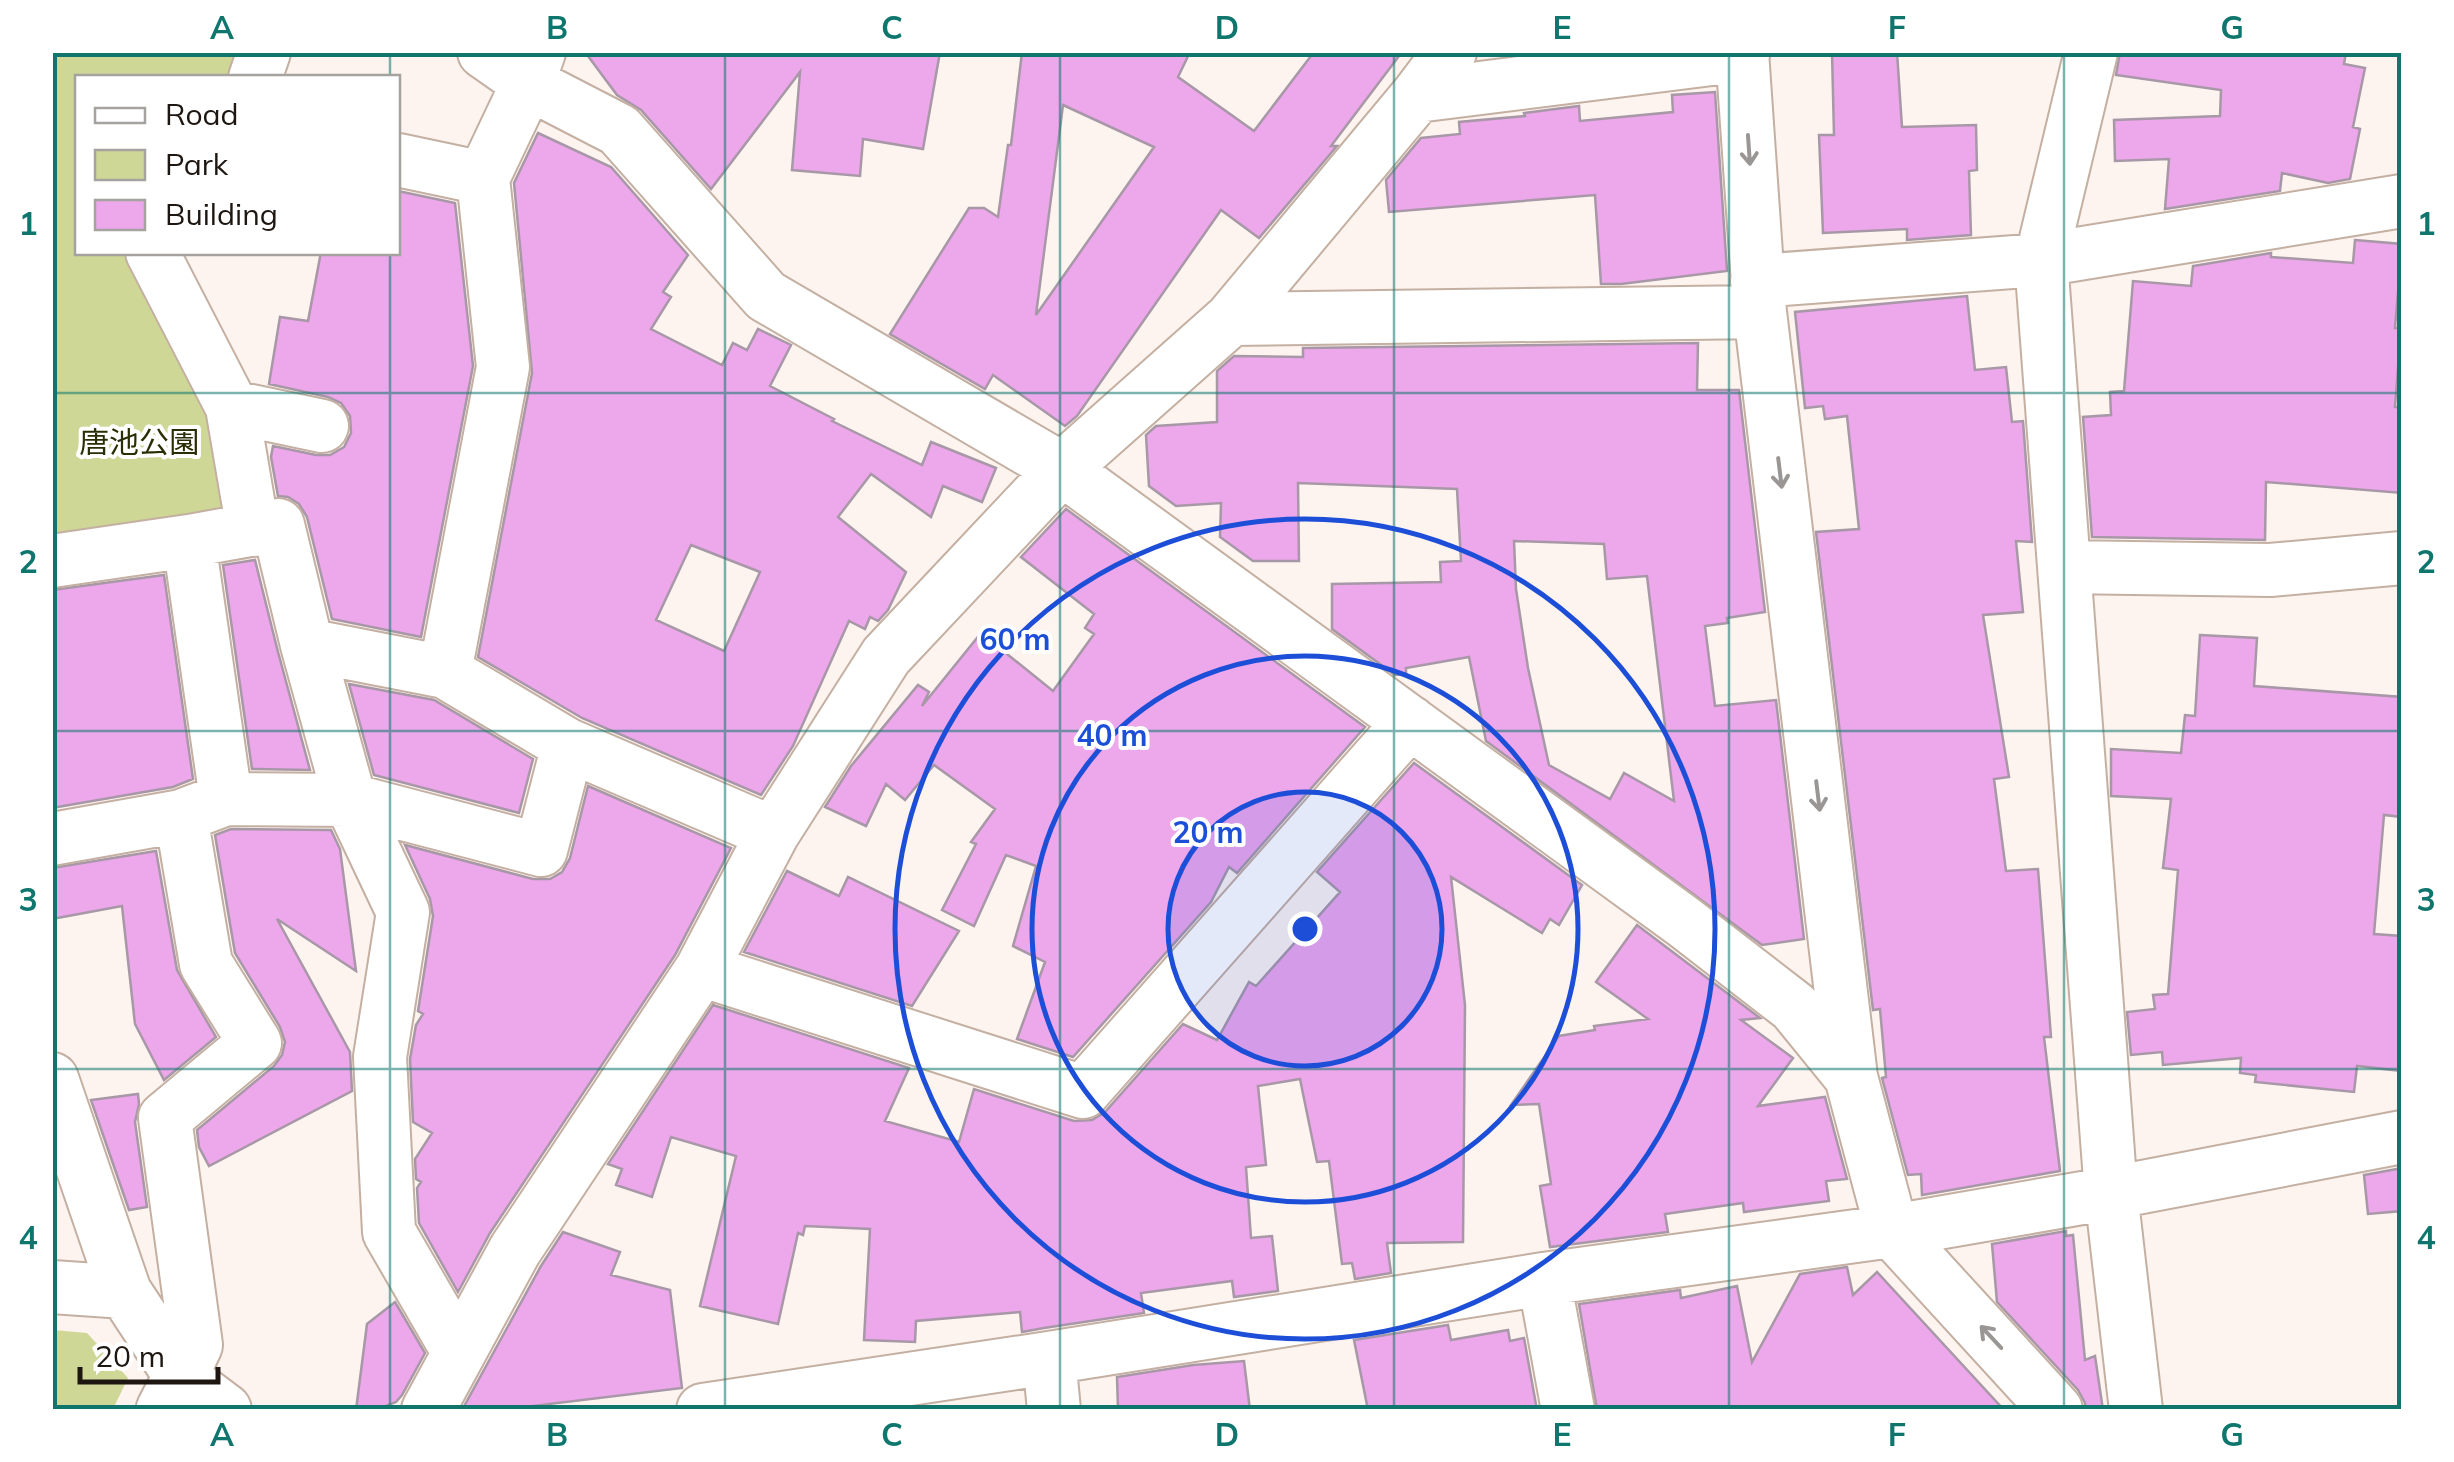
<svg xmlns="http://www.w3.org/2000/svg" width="2454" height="1462" font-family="Mulish,'Noto Sans JP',sans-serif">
  <rect width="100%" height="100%" fill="#fdf4ef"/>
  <path fill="#ced795" d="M52,53H241L232,77L78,78V252L136,253L197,376L238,498L212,525L53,543Z
    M53,1330L87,1333L128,1378L113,1409H53Z"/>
  <path fill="#eda7eb" stroke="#a897a7" stroke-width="2.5" fill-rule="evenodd" d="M585,52H940L923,149L863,139L860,176L792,170L800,72L711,189L641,110L617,95Z
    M1022,52H1190L1178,77L1254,131L1314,52H1402L1331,146H1337L1259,238L1221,210L1077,416L1065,426L993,375L985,389L890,334L969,208H984L998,217L1008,145H1011ZM1063,105L1154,147L1036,315Z
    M1832,52H1897L1902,127L1976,125L1977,170L1969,171L1971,235L1907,240V229L1823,233L1819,135H1834Z
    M2120,52H2346L2344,64L2365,68L2353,127L2360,129L2350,179L2328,183L2282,173L2280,191L2165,209L2169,159L2115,161L2114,120L2220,116L2221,90L2116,75Z
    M1715,92L1727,271L1621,284H1601L1595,195L1389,212L1386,180L1421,138L1460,134L1459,122L1525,116L1524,113L1579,106L1580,121L1673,112L1672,95Z
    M538,133L611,167L688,255L663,292L671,297L651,329L722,365L733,343L747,350L758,329L791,345L770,386L834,419L832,421L922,465L931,442L996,468L982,502L943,486L931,517L871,474L838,517L906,572L888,610L878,621L870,617L865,629L849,621L793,746L761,795L582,718L478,657L532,373L514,183ZM691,545L760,572L724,651L656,620Z
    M398,191L455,203L473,366L421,637L332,619L307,517L299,504L288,497L278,496L271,457L273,446L316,455H330L344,447L351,433L350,416L341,403L328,397L269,384L280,317L308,321L321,252H398Z
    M2355,240L2402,244L2395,328H2401L2395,407L2402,408V493L2266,482L2265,540L2092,537L2083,417L2111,415L2110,392L2124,391L2133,281L2191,286L2193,266L2271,253V257L2353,263Z
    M1967,296L1975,370L2006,367L2012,422L2023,421L2032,542L2016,541L2023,612L1983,615L2009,777L1994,779L2006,871L2038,869L2051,1037H2044L2060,1171L1922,1195L1921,1174L1908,1175L1882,1078L1886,1077L1880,1009L1873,1010L1816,532L1859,529L1847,416L1825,419L1823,406L1805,408L1795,312Z
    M1698,343L1697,390H1739L1765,612L1727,618L1728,623L1705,626L1715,706L1776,700L1804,939L1762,945L1486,741L1469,657L1406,668V674L1395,675L1332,629V584L1441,582L1440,562L1461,561L1457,489L1298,483L1299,561H1253L1220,537L1221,503L1176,506L1149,486L1146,435L1156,426L1217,422V371L1234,356L1303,357V348ZM1514,541L1604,544L1607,579L1647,576L1674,801L1624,773L1610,799L1549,765L1528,668L1516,589Z
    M1066,509L1365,727L1237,873L1229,867L1211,902L1073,1057L1017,1039L1045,962L1013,946L1036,866L1006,855L974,926L942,910L976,844L971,842L995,809L934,765L905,800L886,784L866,826L825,807L851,766L918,685L929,692L922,706L981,633L1053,691L1094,634L1085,628L1094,614L1021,557Z
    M255,560L278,652L310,770L252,769L223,565Z
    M164,575L193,779L173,787L52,808V590Z
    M2200,635L2257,638L2254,686L2402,697V817L2384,815L2374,934L2402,936V1071L2357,1066L2354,1092L2255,1082L2256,1075L2240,1073L2241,1058L2163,1065L2162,1052L2131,1055L2127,1012L2155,1009L2153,995L2168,994L2178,870L2163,868L2171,799L2111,796V749L2181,753L2185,715L2195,716Z
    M349,684L434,700L533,759L519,813L374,775Z
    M1414,763L1582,885L1559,925L1550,919L1542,933L1451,877L1465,1005L1463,1242L1387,1243L1391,1273L1355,1279L1352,1263L1342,1264L1329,1161L1317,1162L1300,1079L1258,1086L1266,1165L1246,1167L1251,1238L1272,1236L1278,1291L1234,1297L1232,1281L1141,1293L1144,1313L1044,1328L1022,1332L1020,1312L916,1321L915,1342L864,1340L870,1229L805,1226L803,1235L798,1233L778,1324L700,1306L736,1156L671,1137L652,1197L616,1185L622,1169L608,1164L713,1005L909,1068L885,1121L959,1142L974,1089L1074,1121L1092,1120L1105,1112L1183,1024L1217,1040L1249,982L1256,986L1340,892L1317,872Z
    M588,786L731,848L675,955L490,1233L458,1292L419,1223L417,1188L421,1182L416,1179L415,1159L432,1133L413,1122L410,1059L416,1025L423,1014L418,1011L433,916L430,899L405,845L533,879H550L562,872L570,858Z
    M231,829L331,830L340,849L356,971L277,919L350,1052L352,1091L209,1166L199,1147L197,1130L274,1066L282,1055L285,1042L280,1027L235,953L215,835Z
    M156,851L177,970L216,1037L164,1080L135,1024L122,906L52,919V868Z
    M787,871L839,896L848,877L959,931L912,1006L744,952Z
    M1637,925L1760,1018L1741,1020L1793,1058L1758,1106L1825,1097L1847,1179L1826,1181L1829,1201L1744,1212L1743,1203L1665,1214L1668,1232L1550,1247L1540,1186L1551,1184L1539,1104L1511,1105L1559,1036L1595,1030L1594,1026L1648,1019L1596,982Z
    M138,1094L139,1104L135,1122L147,1207L129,1210L91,1100Z
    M2402,1168V1211L2368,1214L2364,1175Z
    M2066,1231V1236L2073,1235L2085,1360L2095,1356L2103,1410H2085V1403L2078,1390L1997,1302L1992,1244Z
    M563,1232L620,1252L611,1275L670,1290L682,1388L500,1410H462L541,1266Z
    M1847,1267L1853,1295L1877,1272L2004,1410H1597L1579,1304L1680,1290L1681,1298L1737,1286L1752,1362L1800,1274Z
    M395,1302L425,1353L402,1395L396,1402L381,1408L356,1410L367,1324Z
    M1448,1325L1451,1340L1508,1330L1510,1341L1524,1338L1537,1410H1368L1354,1340Z
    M1244,1361L1250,1410H1118L1117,1377L1193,1365Z"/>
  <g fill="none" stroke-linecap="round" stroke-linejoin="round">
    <defs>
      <path id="street" d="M484,52L528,83L619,130L766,296L1062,469L1684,922L1794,1007L1851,1077L1892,1231L2056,1410
        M1742,52L1760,312L1851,1077
        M2091,52L2041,260L2111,1193L2136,1410
        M255,78L264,52
        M1417,96L1743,55
        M398,160L483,178
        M152,252L232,407L253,530
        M1757,281L2041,260L2402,201
        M1231,319L1760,312
        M232,407L322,426
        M52,561L189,541
        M2064,567L2270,570L2402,558
        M307,645L445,672L568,745L773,833
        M445,672L503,367L483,178L528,83L539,52
        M226,799L189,541L278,525L307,645L350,800L403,912L380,1057L389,1232L459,1353
        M181,816L206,964L255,1043L165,1118L196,1345L181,1377
        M52,839L181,816L226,799L350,800L541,850L568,745
        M701,970L1083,1092L1410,722
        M52,1079L125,1292
        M1544,1279L1568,1410
        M52,1287L125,1292L181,1377L225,1410
        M1049,1358L1054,1410
        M428,1410L515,1250L701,970L773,833L886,656L1062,469L1231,319L1417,96L1450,52
        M703,1410L1049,1358L1544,1279L1892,1231L2111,1193L2402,1137"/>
      <path id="secondary" d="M164,1410L181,1377"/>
    </defs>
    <use href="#street" stroke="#c4b0a2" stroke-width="56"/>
    <use href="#secondary" stroke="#c4b0a2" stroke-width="59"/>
    <use href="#street" stroke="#fff" stroke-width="52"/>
    <use href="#secondary" stroke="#fff" stroke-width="55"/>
  </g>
  <defs><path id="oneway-shaft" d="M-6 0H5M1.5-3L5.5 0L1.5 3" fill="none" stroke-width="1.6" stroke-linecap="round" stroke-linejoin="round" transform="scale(2.5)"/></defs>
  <g stroke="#999694">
    <use href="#oneway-shaft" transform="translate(1749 150) rotate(86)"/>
    <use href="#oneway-shaft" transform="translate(1780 473) rotate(83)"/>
    <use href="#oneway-shaft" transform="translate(1818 796) rotate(83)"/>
    <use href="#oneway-shaft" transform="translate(1991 1337) rotate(-133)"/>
  </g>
  <path fill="none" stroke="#0f766e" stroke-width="2.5" stroke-opacity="0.55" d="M390,52V78M725,52V1410M1060,52V1410M1394,52V1410M1729,52V1410M2064,52V1410M390,252V1410M52,393H2402M52,731H2402M52,1069H2402"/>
  <circle cx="1305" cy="929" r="137" fill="#1d4ed8" fill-opacity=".12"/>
  <g fill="none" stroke="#1d4ed8" stroke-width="5">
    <circle cx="1305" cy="929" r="137"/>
    <circle cx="1305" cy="929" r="273"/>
    <circle cx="1305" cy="929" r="410"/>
  </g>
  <g text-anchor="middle" stroke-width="8" stroke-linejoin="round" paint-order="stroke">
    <g font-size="30" fill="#2a2e05" stroke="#fff">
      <text x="139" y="453">唐池公園</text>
    </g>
  </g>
  <circle cx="1305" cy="929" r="15" fill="#1d4ed8" stroke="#fff" stroke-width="5"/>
  <g font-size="30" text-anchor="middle" font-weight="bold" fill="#1d4ed8" stroke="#fff" stroke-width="8" stroke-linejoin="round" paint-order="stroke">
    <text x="1015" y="650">60 m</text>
    <text x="1112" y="746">40 m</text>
    <text x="1208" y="843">20 m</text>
  </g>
  <rect width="2454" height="1462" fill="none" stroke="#ffffff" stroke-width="110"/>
  <rect x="75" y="75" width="325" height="180" fill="#ffffff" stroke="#a5a2a0" stroke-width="2.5"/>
  <rect x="95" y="108" width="50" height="15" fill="#ffffff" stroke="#a5a2a0" stroke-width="2.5"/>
  <text x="165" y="125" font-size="30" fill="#1d1611">Road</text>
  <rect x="95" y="150" width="50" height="30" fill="#ced795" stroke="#a5a2a0" stroke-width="2.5"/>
  <text x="165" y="175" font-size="30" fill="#1d1611">Park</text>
  <rect x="95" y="200" width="50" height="30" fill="#eda7eb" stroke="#a5a2a0" stroke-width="2.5"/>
  <text x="165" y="225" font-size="30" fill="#1d1611">Building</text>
  <path d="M80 1367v15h138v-15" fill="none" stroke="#1d1611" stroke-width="5"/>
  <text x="95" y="1367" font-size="30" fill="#1d1611" stroke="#ffffff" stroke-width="8" paint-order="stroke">20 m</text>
  <rect x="55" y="55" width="2344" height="1352" fill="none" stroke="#0f766e" stroke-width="4"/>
  <g font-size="32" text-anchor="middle" font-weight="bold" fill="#0f766e">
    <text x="222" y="39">A</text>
    <text x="557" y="39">B</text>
    <text x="892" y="39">C</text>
    <text x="1227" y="39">D</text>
    <text x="1562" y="39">E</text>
    <text x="1897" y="39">F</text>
    <text x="2232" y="39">G</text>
    <text x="28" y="235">1</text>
    <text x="2426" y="235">1</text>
    <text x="28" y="573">2</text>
    <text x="2426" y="573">2</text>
    <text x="28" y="911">3</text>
    <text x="2426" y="911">3</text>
    <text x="28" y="1249">4</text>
    <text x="2426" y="1249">4</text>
    <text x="222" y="1446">A</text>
    <text x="557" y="1446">B</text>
    <text x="892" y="1446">C</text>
    <text x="1227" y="1446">D</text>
    <text x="1562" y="1446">E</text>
    <text x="1897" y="1446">F</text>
    <text x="2232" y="1446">G</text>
  </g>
</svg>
